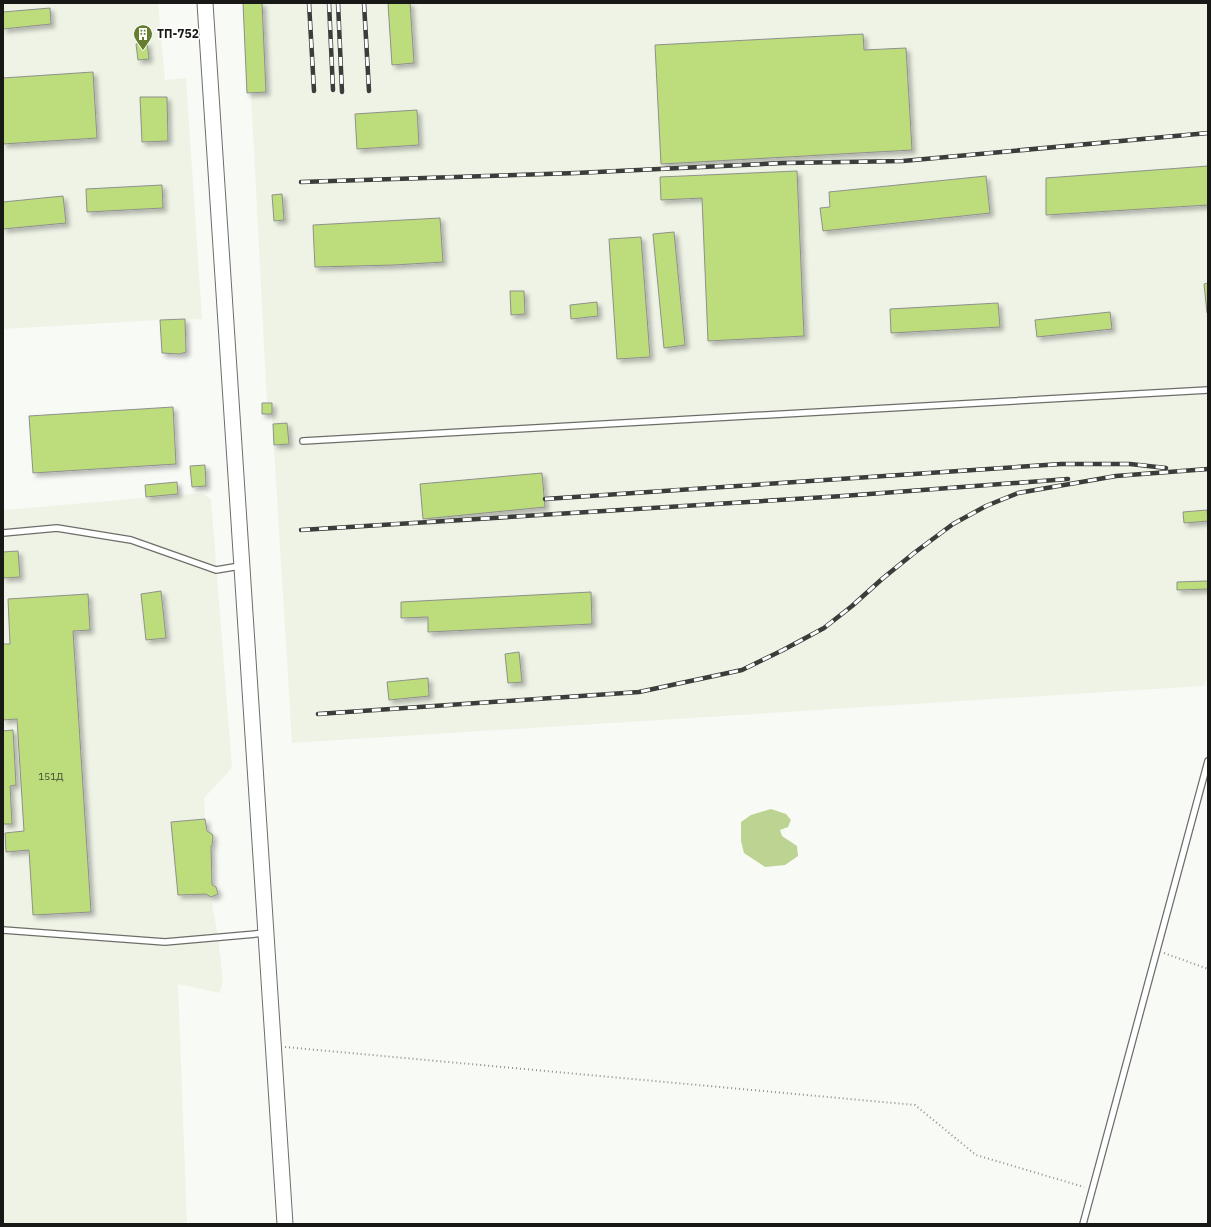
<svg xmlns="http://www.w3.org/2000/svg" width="1211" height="1227" font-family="'IBM Plex Sans',sans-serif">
  <defs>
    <filter id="shadow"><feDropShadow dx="3.5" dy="3.5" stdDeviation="2" flood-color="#0004"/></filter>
  </defs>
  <rect width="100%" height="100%" fill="#f8faf5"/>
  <path fill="#eef3e6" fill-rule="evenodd" d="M3,3H158L165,80L186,78L202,319L160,320L3,329Z
    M243,3H1208V679L1203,686L292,743L272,415L262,414V403H267L251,93H247ZM436,218L442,262L394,265L315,266L313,225Z
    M202,493L211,499L232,768L204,798L205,819L207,831L213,837L212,845L211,846L212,885L216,887L218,894L211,897L218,937L223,980L220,993L178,984L187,1224H3V510Z"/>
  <path fill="#bcd391" d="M771,809L786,814L791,820L788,827L780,830L782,836L797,846L798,856L785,865L765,867L744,853L741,841V822L751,815Z"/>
  <path fill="#bddc7c" stroke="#8f918c" filter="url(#shadow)" d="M243,3H262L266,92L247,93Z
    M388,3H410L414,63L392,65Z
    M50,8L51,24L3,29V12Z
    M863,34L864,50L906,48L912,150L661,164L655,45Z
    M147,42L149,59L138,60L136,44Z
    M93,72L97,138L3,144V78Z
    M140,97H167L168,141L142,142Z
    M417,110L419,145L357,149L355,114Z
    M1208,166V205L1046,215V178Z
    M797,171L804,336L708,341L702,198L661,200L660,177Z
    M986,176L990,213L823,231L820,208L830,207L829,192Z
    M162,185L163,208L87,212L86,189Z
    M282,194L284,220L274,221L272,195Z
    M63,196L66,223L3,229V202Z
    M440,218L443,262L394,265L315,267L313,225Z
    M674,232L685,345L664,348L653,234Z
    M641,237L650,357L617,359L609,239Z
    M1208,283V313H1207L1204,284Z
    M510,291H524L525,314L511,315Z
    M597,302L598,316L571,319L570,305Z
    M998,303L1000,327L891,333L890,309Z
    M1110,312L1112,329L1037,337L1035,320Z
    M185,319L186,352L180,354L162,353L160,320Z
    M262,403H272V414H262Z
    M173,407L176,464L33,473L29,416Z
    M287,423L289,444L274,445L273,424Z
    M205,465L206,486L192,487L190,466Z
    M542,473L545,507L423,519L420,484Z
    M177,482L178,494L146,497L145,485Z
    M1207,510L1208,521L1184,523L1183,512Z
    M18,551L20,577L3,578V552Z
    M1208,581V589L1177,590V582Z
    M161,591L166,638L146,640L141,594Z
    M591,592L592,624L428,632V617L401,618V602Z
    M88,594L90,630L73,631L91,912L33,915L29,850L6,852L5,833L24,831L17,719L3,720V644H10L8,599Z
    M519,652L522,682L508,683L505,654Z
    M428,678L429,696L389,700L387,682Z
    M13,730L16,785L10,786L12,824H3V731Z
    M205,819L207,831L212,834L213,837L212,845L211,846L212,885L216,887L218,894L211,897L206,894L178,895L171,822Z"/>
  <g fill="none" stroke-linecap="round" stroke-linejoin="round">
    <defs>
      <path id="service" d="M303,441L1208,390
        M3,533L57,528L131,540L216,570L240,566
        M3,930L165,942L266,933
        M1083,1224L1208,761"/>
      <path id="secondary" d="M205,3L285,1224"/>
    </defs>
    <use href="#service" stroke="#6d6e6a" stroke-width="8"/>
    <use href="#secondary" stroke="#6d6e6a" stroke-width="17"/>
    <path stroke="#8f908d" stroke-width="2" stroke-dasharray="1 3" stroke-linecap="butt" d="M1164,953L1208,969
      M285,1047L915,1105L976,1155L1084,1187"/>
    <use href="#service" stroke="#fff" stroke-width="5.5"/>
    <use href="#secondary" stroke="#fff" stroke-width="15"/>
    <defs>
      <path id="rail" d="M309,3L314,91
        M329,3L333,90
        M338,3L342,92
        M364,3L369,91
        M301,182L576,173L783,163L903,161L1208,133
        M545,499L1061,464H1130L1166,468
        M301,530L843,496L1068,479
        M318,714L639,692L742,670L783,650L824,628L852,606L882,579L914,553L953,524L986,506L1018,493L1116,476L1208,469"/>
    </defs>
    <use href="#rail" stroke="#3b3d3a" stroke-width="4.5"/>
    <use href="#rail" stroke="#fff" stroke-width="3" stroke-dasharray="9" stroke-linecap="butt"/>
  </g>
  <defs>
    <symbol id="building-pin" viewBox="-11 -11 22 30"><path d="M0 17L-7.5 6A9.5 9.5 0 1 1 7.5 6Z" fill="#667d2f" stroke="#fff"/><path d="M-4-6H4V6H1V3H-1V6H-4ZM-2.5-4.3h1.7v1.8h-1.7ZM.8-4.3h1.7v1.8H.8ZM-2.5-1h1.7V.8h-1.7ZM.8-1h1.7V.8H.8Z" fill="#fff"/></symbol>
  </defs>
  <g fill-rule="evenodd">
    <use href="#building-pin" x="132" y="23" width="22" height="30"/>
  </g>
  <g text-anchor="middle" stroke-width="3" stroke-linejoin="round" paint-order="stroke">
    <g font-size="10" fill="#414a30">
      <text x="51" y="780">151Д</text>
    </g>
    <g font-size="12" font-weight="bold" fill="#181917" stroke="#fff" text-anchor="start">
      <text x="157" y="38">ТП-752</text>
    </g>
  </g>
  <rect width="1211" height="1227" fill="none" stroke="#181917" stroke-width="8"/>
</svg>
